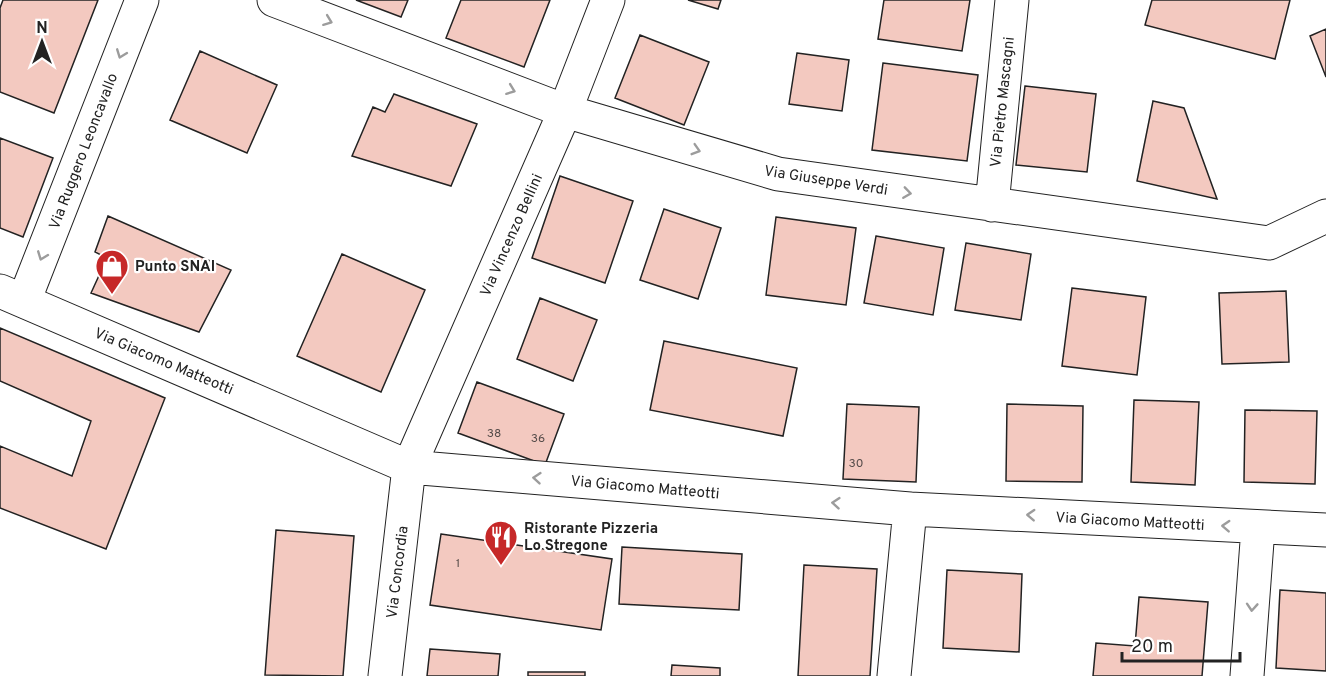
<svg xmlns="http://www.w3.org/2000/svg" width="1326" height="676" font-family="Overpass,sans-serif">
  <rect width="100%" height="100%" fill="#fff"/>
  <path fill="#f3c9c0" stroke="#222" stroke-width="1.5" d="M3,0H98L54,113L0,92V8Z
    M356,0H408L401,17Z
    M461,0H550L524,67L446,38Z
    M688,0H721L718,9Z
    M884,0H970L962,51L878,39Z
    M1152,0H1290L1275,59L1145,25Z
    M1326,29V77L1310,36Z
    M640,35L709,62L684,125L615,98Z
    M200,51L277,85L247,153L170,120Z
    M797,53L849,60L842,111L789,104Z
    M883,63L978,75L967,161L872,150Z
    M1025,86L1096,94L1087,172L1016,165Z
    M394,94L477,124L451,186L352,156L373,107L385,112Z
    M1153,101L1184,108L1217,199L1137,181Z
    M0,138L53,158L23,237L0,228Z
    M560,176L633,201L605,283L532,258Z
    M664,209L721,228L698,299L640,280Z
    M108,216L231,270L199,332L91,293L107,258L95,252Z
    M776,217L856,228L846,305L766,295Z
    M876,236L944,248L933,315L864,303Z
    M966,243L1031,254L1021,320L955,310Z
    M342,254L425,290L381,392L297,356Z
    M1072,288L1146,297L1137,375L1062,366Z
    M1286,291L1289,362L1222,364L1219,293Z
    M540,298L597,320L573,381L517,359Z
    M0,328L165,398L106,549L0,508V446L72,476L91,421L0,381Z
    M664,341L797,368L783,436L650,410Z
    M477,382L564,414L545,465L458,433Z
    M1134,400L1199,402L1195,485L1131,482Z
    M847,404L919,407L916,482L843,479Z
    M1007,404L1083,406L1082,482L1006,481Z
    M1245,410L1317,411L1315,484L1244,482Z
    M276,530L354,536L343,676L265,675Z
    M441,534L612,559L601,630L430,605Z
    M622,547L742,554L739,610L619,604Z
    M804,565L877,569L870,676H798Z
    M947,570L1022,574L1019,652L943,648Z
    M1280,590L1326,593V671L1276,668Z
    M1139,597L1208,602L1202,676H1093L1096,643L1135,646Z
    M430,649L500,654L498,676H427Z
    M672,665L720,668V676H671Z
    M528,672H585V676H528Z"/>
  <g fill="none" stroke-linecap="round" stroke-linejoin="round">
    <defs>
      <path id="street" d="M274,0L565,111L778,174L1269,243L1326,216
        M992,205L1012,0
        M0,291L409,467L910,509L1326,530
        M24,301L142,0
        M385,676L409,467L565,111L608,0
        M894,676L910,509
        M1247,676L1258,528"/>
    </defs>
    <use href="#street" stroke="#222" stroke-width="35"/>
    <use href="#street" stroke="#fff" stroke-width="33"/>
  </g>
  <defs><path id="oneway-chevron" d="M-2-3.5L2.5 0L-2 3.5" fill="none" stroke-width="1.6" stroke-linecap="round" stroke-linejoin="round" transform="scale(1.5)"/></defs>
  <g stroke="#9c9c9c">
    <use href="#oneway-chevron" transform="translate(328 21) rotate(21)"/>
    <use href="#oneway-chevron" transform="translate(121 54) rotate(111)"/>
    <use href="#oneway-chevron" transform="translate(511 90) rotate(21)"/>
    <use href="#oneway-chevron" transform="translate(696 150) rotate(17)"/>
    <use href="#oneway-chevron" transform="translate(907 193) rotate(8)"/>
    <use href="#oneway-chevron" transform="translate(42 256) rotate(111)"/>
    <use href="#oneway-chevron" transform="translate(537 478) rotate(-175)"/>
    <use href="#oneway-chevron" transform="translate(836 503) rotate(-175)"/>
    <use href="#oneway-chevron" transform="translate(1031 515) rotate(-177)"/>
    <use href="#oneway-chevron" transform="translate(1226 526) rotate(-177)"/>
    <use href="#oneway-chevron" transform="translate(1252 607) rotate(94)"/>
  </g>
  <defs>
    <symbol id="shop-pin" viewBox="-11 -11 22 30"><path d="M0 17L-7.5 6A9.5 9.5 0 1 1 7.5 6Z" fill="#c62828" stroke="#fff"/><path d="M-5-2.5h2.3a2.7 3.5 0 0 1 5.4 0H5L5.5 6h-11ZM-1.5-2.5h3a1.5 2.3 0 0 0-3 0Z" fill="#fff"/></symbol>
    <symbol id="restaurant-pin" viewBox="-11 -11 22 30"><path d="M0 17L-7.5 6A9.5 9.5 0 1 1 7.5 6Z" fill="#c62828" stroke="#fff"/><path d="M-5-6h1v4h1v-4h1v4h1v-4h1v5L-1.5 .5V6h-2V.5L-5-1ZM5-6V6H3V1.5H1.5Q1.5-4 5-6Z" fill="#fff"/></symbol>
  </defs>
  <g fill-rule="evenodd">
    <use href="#shop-pin" x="93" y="247" width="38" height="52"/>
    <use href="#restaurant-pin" x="482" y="518" width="38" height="52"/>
  </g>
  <g text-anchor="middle" stroke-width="4.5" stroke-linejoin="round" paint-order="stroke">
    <g font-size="12" fill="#564c4a">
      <text x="494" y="437">38</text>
      <text x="538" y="442">36</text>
      <text x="856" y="467">30</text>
      <text x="458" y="567">1</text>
    </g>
    <g font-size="15" fill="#222" stroke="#fff">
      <text transform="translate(1002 102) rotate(-84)" y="5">Via Pietro Mascagni</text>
      <text transform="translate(83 151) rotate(-69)" y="5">Via Ruggero Leoncavallo</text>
      <text transform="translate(826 180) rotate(9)" y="5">Via Giuseppe Verdi</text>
      <text transform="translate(511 235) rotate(-66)" y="5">Via Vincenzo Bellini</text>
      <text transform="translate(164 361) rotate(23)" y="5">Via Giacomo Matteotti</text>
      <text transform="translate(645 487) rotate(5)" y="5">Via Giacomo Matteotti</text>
      <text transform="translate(1130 521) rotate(3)" y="5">Via Giacomo Matteotti</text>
      <text transform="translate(397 572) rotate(-83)" y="5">Via Concordia</text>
    </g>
    <g font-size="15" font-weight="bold" fill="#222" stroke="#fff" text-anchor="start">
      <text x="135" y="271">Punto SNAI</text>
      <text x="524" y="533">Ristorante Pizzeria<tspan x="524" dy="17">Lo Stregone</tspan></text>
    </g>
  </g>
  <g transform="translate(42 42)" stroke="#ffffff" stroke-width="4.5" paint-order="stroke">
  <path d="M0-4.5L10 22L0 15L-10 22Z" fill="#222222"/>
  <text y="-9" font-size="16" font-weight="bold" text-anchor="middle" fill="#222222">N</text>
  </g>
  <path d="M1122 652v9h118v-9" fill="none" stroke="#222222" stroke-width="3"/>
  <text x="1131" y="652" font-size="18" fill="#222222" stroke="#ffffff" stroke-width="4.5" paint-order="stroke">20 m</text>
</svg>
